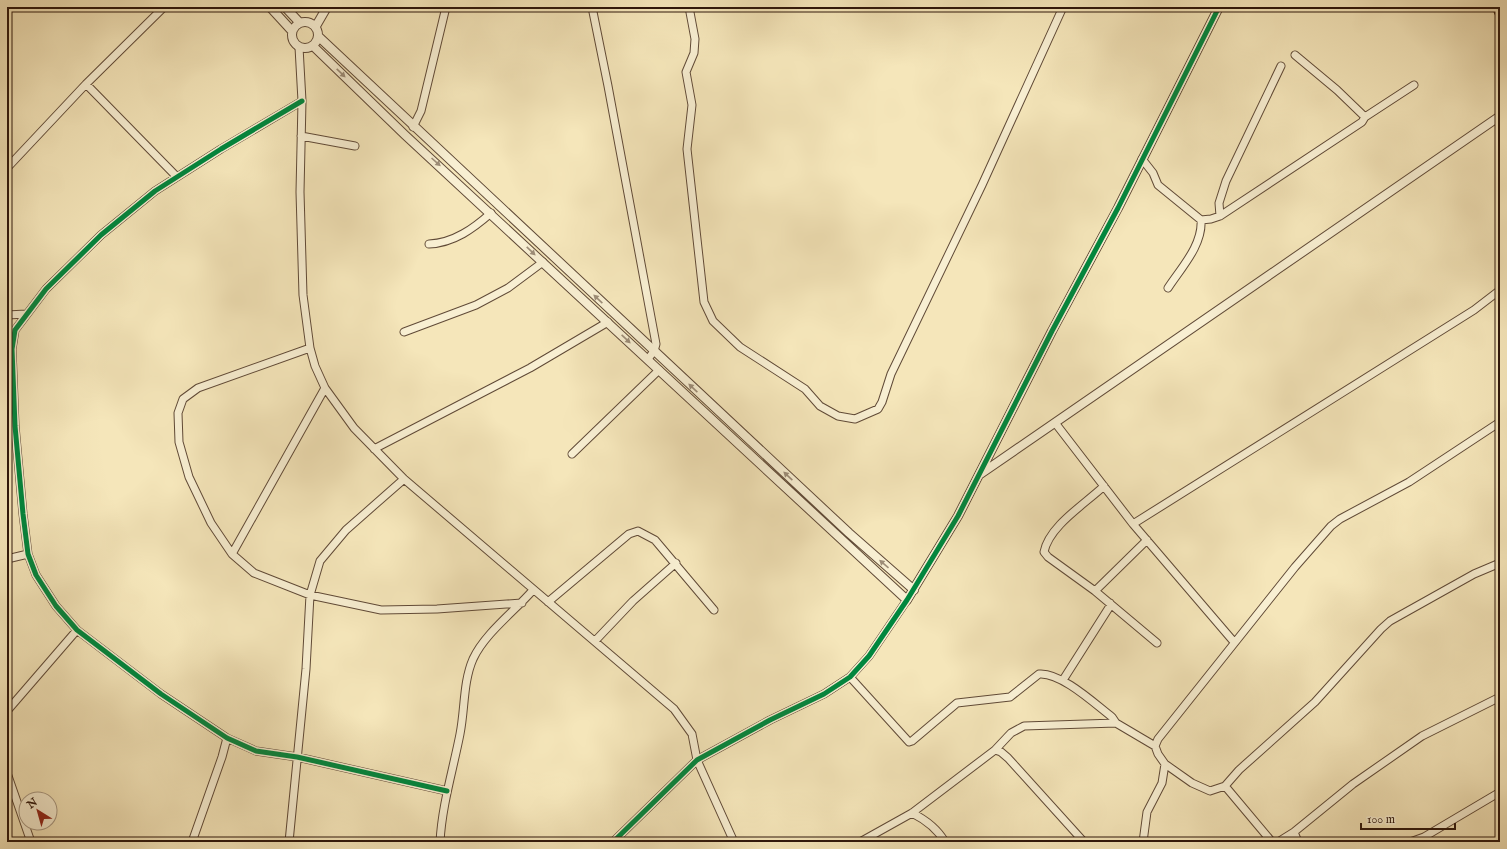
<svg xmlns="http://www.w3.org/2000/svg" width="1507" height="849" font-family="'IM FELL English',serif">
  <rect width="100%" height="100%" fill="#f5e6ba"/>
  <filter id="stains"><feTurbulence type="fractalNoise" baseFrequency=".005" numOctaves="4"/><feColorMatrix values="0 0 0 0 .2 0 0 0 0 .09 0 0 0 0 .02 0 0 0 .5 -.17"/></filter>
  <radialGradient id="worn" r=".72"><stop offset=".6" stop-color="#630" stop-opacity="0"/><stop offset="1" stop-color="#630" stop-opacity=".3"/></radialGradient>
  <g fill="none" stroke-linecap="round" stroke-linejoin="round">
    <defs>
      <path id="minor" d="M592,7L608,86L656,344L654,351L648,359
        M689,7L695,39L694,53L686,72L692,105L687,149L704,302L713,321L740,347L805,389L820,406L838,416L855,419L878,409L882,402L891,374L982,185L1063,7
        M299,47L302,101L300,192L303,295L310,348L315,366L325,388L354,428L404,479L674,709L692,734L697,760L734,842
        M1295,55L1337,90L1365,117
        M86,84L177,177
        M302,101L221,149L155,191L101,235L46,289L15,330L12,349L15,426L23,514L28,554L36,575L56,606L77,630L161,694L227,738L256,751L297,757L447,791
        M413,127L421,111L446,7
        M301,136L355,146
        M1142,159L1153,173L1158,185L1201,220L1211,219L1220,216L1362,122L1365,117L1414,85
        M7,168L86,84L164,7
        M1220,216L1219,203L1226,181L1281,66
        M429,244C454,243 474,228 491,213
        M1168,288C1181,268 1203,245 1201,220
        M7,315L26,314
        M404,332L476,305L508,288L543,262
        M310,348L198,388L183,399L178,413L179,442L189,477L211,523L232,554L254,573L310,595L381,610L437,609L522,603
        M1056,424L1133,524L1234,642
        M374,449L530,368L608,322
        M572,454L659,370
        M1104,486C1085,504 1049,526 1044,552L1048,557L1095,591L1147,540
        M1133,524L1474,310L1500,290
        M232,554L325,388
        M7,559L28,554
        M1095,591L1157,643
        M548,602L629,534L638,531L655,540L714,610
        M595,641L633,601L676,563
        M850,677L909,742L912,741L957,703L1010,697L1039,674C1061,672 1095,704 1112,717L1116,723L1155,746
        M1063,680L1110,606V603
        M7,711L77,630
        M995,750L1011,733L1024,726L1116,723
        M1165,764L1192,783L1210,791L1225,786L1239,770L1315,702L1381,629L1390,621L1474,574L1500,563
        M7,773L31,842
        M1225,786L1272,842H1278L1294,832L1353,784L1422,736L1500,697
        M912,813C926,820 937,828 945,842
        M1294,832L1298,842
        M192,842L222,757L227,738
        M289,842L306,669L310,595L320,561L346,530L404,479
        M440,842C442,805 453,770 460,734C465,709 463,682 473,659C485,633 515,611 533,590
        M613,842L697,760L770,720L824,694L850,677L869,656L907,600
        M860,842L912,813L995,750L1001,752L1008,758L1084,842
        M1143,842L1147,812L1162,783L1165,764L1158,754L1155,746L1158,739L1295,567L1331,526L1340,519L1409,482L1500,422
        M1410,842L1424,837L1500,792"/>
      <path id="tertiary" d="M270,7L292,31
        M285,7L300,23
        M292 35a13 13 0 1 1 26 0a13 13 0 1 1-26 0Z
        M316,26L327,7
        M319,37L849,533L914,590
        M313,46L405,135L907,600L958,516L1052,331L1118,208L1219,7
        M979,475L1500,116"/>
      <path id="primary" d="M1498,7L1500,12"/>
    </defs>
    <use href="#minor" stroke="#604a37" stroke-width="9"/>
    <use href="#tertiary" stroke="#604a37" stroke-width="10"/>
    <use href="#primary" stroke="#2e160b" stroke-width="12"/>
    <use href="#minor" stroke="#f8efd2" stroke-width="7"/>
    <use href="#tertiary" stroke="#f8efd2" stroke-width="8"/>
    <use href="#primary" stroke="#eac37d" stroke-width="10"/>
    <defs>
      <path id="cycleway" d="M302,101L221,149L155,191L101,235L46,289L15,330L12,349L15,426L23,514L28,554L36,575L56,606L77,630L161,694L227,738L256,751L297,757L447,791
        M613,842L697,760L770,720L824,694L850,677L869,656L907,600L958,516L1052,331L1118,208L1219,7"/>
    </defs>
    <use href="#cycleway" stroke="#f8efd2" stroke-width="8"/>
    <use href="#cycleway" stroke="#00873e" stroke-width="5"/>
  </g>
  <defs><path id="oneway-solid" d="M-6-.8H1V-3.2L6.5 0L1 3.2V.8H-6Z"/></defs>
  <g fill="#9d8d78">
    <use href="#oneway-solid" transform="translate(341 73) rotate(44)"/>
    <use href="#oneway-solid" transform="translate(436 162) rotate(42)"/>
    <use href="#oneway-solid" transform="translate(531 251) rotate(44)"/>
    <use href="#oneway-solid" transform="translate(598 299) rotate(-137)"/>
    <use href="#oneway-solid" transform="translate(626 339) rotate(43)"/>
    <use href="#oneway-solid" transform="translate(693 388) rotate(-137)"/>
    <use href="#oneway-solid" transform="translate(788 476) rotate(-137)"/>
    <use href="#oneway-solid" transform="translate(884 564) rotate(-139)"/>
  </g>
  <rect width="1507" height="849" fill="none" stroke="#f5e6ba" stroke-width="24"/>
  <rect x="8" y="8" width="1491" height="833" fill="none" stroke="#2e160b" stroke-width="2"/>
  <rect x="12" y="12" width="1483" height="825" fill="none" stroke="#2e160b"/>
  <g transform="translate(38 811) rotate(323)"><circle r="19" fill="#f8efd2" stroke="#a79882"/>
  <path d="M0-3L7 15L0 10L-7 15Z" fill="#8f2418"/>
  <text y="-6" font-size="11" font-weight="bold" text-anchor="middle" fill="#2e160b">N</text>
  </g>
  <path d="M1361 823v6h94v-6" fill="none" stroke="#2e160b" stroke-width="2"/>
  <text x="1367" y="823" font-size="12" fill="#2e160b" stroke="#f8efd2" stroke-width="3" paint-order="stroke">100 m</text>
  <rect width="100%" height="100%" filter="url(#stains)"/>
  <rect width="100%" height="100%" fill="url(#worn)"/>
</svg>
